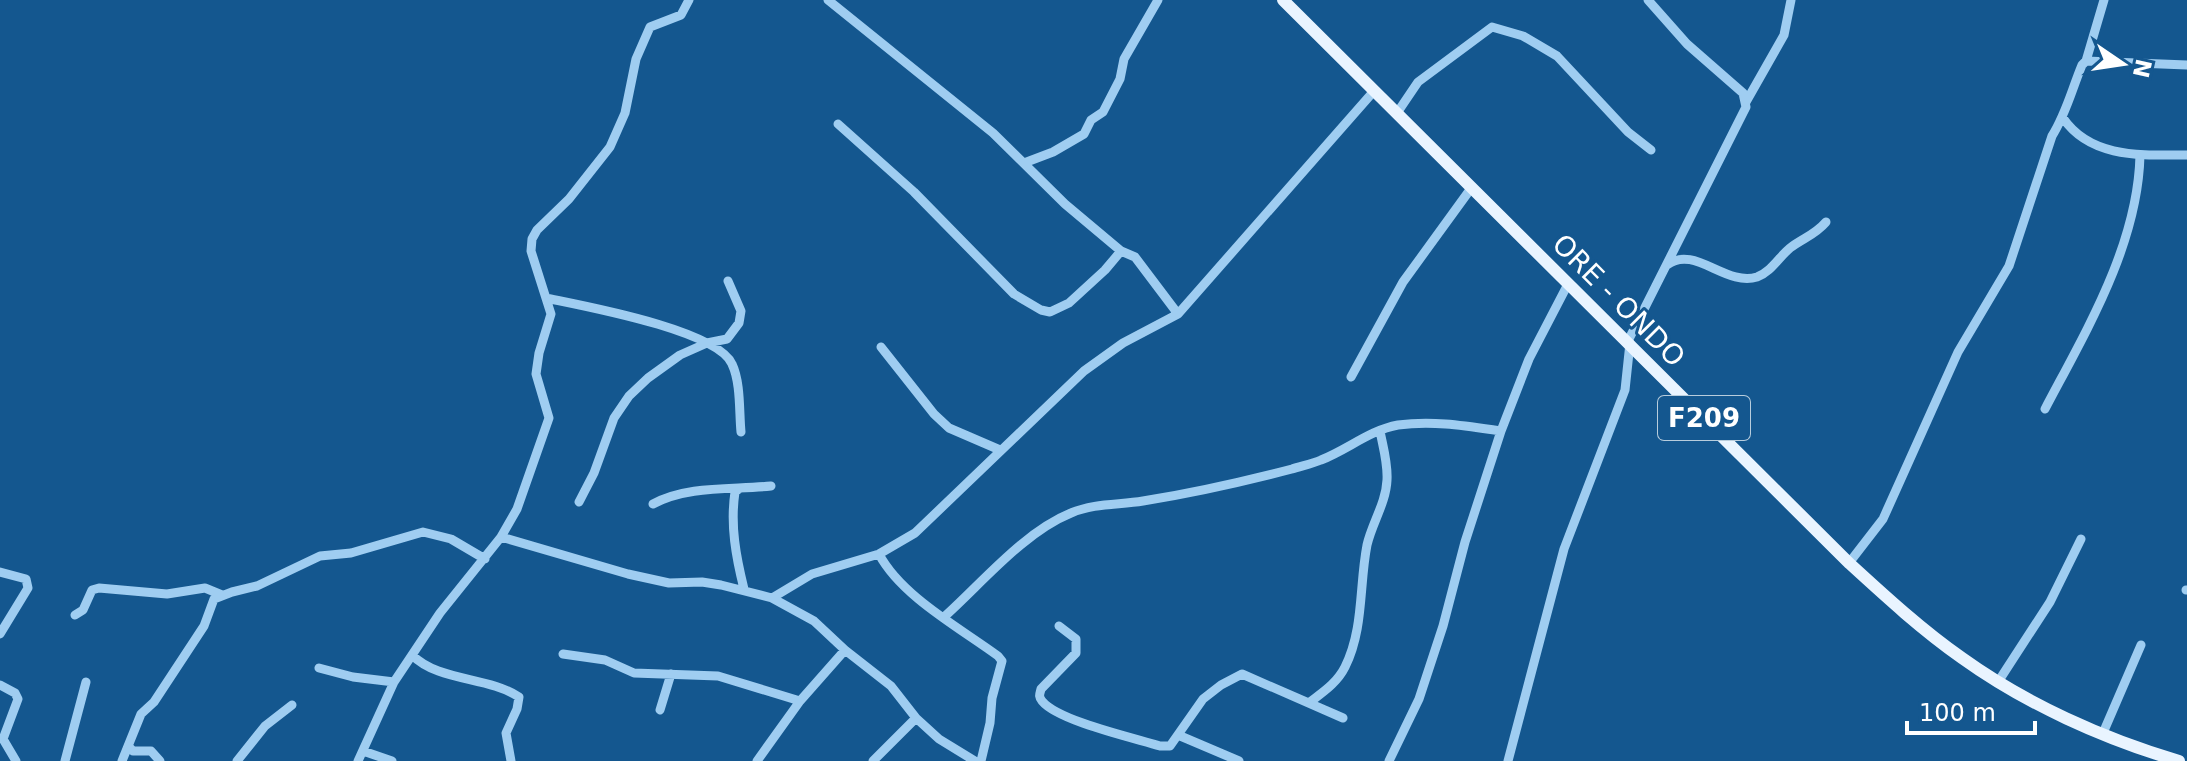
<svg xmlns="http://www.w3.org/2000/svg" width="2187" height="761" font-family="'DejaVu Sans',sans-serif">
  <rect width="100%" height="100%" fill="#14578f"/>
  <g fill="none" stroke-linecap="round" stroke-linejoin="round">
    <path stroke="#9fcdf1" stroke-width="9" d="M828,0L993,133L1065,204L1121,251L1135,257L1178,314
      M2086,61L2187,65
      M1746,102L1784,35L1791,0
      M1397,113L1418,82L1492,27L1523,36L1557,56L1628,132L1651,150
      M2063,118C2091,159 2143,155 2187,155
      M838,124L914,192L1014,294L1041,310L1050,312L1069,303L1105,270L1121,251
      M1024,163L1053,152L1084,134L1091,120L1103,112L1120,79L1124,59L1158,0
      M1667,265C1694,244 1726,287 1757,277C1771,272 1779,257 1790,248C1803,238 1815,235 1826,222
      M546,298C584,306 717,330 732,364C741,383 739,412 741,432
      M1628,341L1746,107L1743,93L1687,44L1648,0
      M881,347L934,414L949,428L1000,450
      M1351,377L1403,282L1472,187
      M2045,409C2086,331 2138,245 2140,155
      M739,489L735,492C730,525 736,557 744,589
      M579,502L594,473L614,418L629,396L648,378L680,355L707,343L727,339L739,323L741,311L728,281
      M653,504C688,485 733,490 771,486
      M501,537L628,574L669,583L702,582L721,585L772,598L814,621L845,650L891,686L916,718L939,739L975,761
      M879,554C901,596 960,628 998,656L1002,661L992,698L990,723L981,761
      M1849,563L1883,519L1958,352L2009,266L2052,136C2066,114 2072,89 2082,65L2086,61L2104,0
      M0,572L26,579L28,588L0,634
      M2186,590H2187
      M772,598L812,574L879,554L915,533L1084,371L1123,343L1178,314L1374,91
      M75,615L83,610L92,590L99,588L167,594L205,588L222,595
      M944,617C982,583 1024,532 1071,513C1094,503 1119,505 1143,501C1193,493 1242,482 1292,469C1301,466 1312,464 1321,460C1347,450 1370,430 1398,425C1433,420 1467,426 1501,431
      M1059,626L1076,639V653L1041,689C1040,694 1038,696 1042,701C1058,721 1134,738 1160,746H1170L1203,699L1221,685L1242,674L1343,718
      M563,654L605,660L634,673L718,676L800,701
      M412,655C439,682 487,676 519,697L517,709L506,733L511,761
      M319,668L353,677L394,682
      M1998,682L2050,602L2081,539
      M0,685L15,693L18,699L3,739L16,761
      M1310,702C1323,692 1337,683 1345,667C1364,629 1359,586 1367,545C1372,523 1386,503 1387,480C1388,463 1383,447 1380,431
      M660,710L671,674
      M2103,733L2141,645
      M1178,735L1239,761
      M128,746L133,751H151L160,761
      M363,751L392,761
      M65,761L86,682
      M122,761L141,714L154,702L204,626L214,599L232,592L257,586L320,556L351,553L423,532L451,539L485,559
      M237,761L265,726L292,705
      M358,761L394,682L440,613L501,537L517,509L549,418L536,374L539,353L551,314L531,251L532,239L537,230L569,199L610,147L625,113L636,59L650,27L681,15L689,0
      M757,761L800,701L845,650
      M873,761L916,718
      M1389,761L1419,699L1443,626L1465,542L1501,431L1529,359L1568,284
      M1508,761L1564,549L1625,390L1630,343"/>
    <path stroke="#e9f4ff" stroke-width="12" d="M1283,0L1849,563C1885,596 1922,630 1962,658C2026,704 2104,739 2179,761"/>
  </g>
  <g text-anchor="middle" stroke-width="6" stroke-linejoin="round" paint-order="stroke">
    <rect fill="#14578f" stroke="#b8cddd" stroke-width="2" x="1658" y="396" width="92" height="44" rx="6"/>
    <g font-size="26" font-weight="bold" fill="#fff">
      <text x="1704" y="427">F209</text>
    </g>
    <g font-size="28" fill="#fff" stroke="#14578f">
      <text transform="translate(1619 300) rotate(45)" y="10">ORE - ONDO</text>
    </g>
  </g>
  <g transform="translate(2123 64) rotate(103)" stroke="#14578f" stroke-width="6" paint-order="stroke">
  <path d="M0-6L14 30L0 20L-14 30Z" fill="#ffffff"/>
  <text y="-12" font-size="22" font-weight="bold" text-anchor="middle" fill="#ffffff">N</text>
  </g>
  <path d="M1907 721v12h128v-12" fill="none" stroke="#ffffff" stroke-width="4"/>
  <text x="1919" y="721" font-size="24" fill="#ffffff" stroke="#14578f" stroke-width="6" paint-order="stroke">100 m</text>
</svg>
